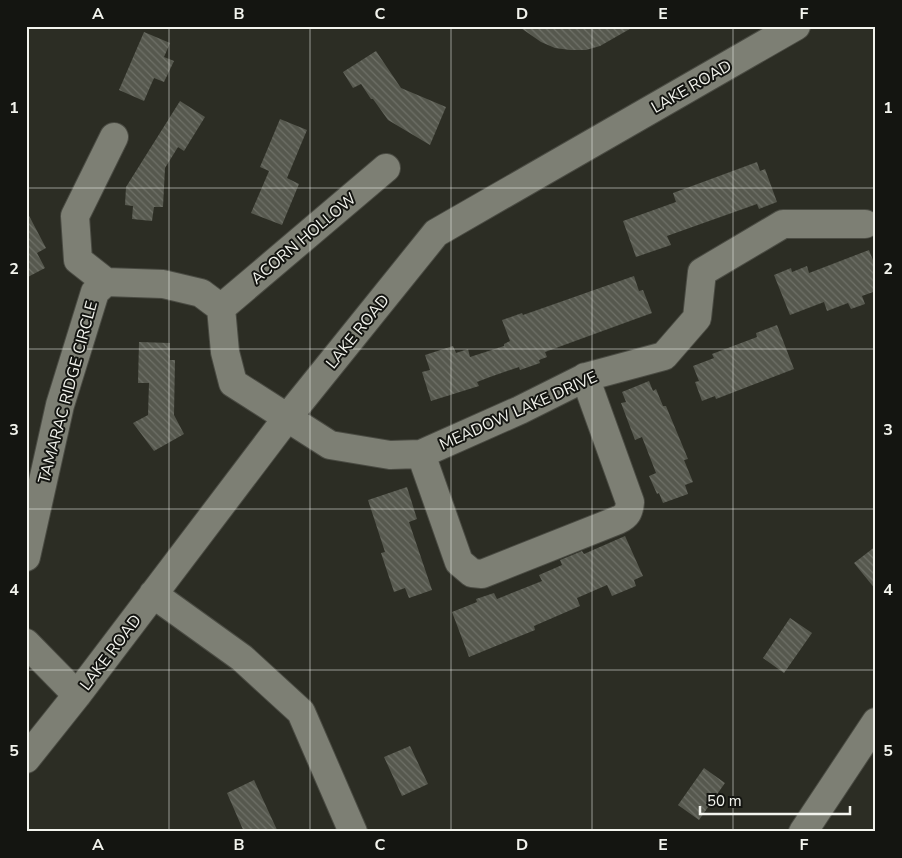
<svg xmlns="http://www.w3.org/2000/svg" width="902" height="858" font-family="'Nunito Sans',sans-serif">
  <defs>
    <pattern id="building-back-hatch" width="6" height="6" patternUnits="userSpaceOnUse" patternTransform="scale(1.25)"><rect width="6" height="6" fill="#56584e"/><path d="M-1 5l2 2M0 0l6 6M5-1l2 2" fill="none" stroke="#6f7168"/></pattern>
  </defs>
  <rect width="100%" height="100%" fill="#2c2d24"/>
  <path fill="url(#building-back-hatch)" d="M518,26H635L600,46L586,50H570L555,48L541,42Z
    M144,32L170,43L164,57L174,61L164,82L154,78L144,101L119,90Z
    M376,51L401,88L446,107L430,145L388,120L373,99H371L361,84L353,88L343,72Z
    M180,101L205,117L184,151L178,147L165,168L163,207H154L152,221L132,219L133,206L125,205L126,187Z
    M280,119L307,130L287,178L299,184L282,225L251,213L269,171L260,167Z
    M757,162L760,171L765,169L777,202L759,209L757,204L667,236L671,245L636,257L623,221L676,202L673,193Z
    M26,210L46,248L37,253L45,268L26,278Z
    M869,250L876,268V291L862,296L865,304L851,309L848,303L827,311L824,302L790,315L774,275L791,268L792,272L807,266L809,273Z
    M634,276L639,291L643,290L652,313L545,352L547,357L539,360L540,363L520,370L519,367L490,377L477,382L479,386L431,401L422,372L430,370L425,355L453,346L456,353L468,349L470,357L504,346V344L510,341L502,320L522,313L523,315Z
    M777,325L794,369L716,399L715,396L702,401L695,382L699,381L693,366L714,358L712,354L757,337L756,333Z
    M139,342L170,343V360H175L174,415L184,434L154,451L133,423L148,415L149,383H138Z
    M649,381L653,391L656,389L663,406H666L688,459L684,460L693,482L685,485L688,494L663,503L659,493L657,494L649,476L656,473L642,437L635,440L621,403L626,402L622,392Z
    M407,487L417,519L409,522L432,590L409,598L405,588L394,592L381,553L385,552L368,500Z
    M625,536L643,576L634,580L636,586L612,596L607,585L577,598L580,606L534,626L535,630L469,657L452,612L477,602L476,599L494,593L497,599L542,581L539,575L562,565L560,560L582,551L584,554Z
    M876,546V590L854,563Z
    M790,618L812,633L784,673L763,658Z
    M410,746L428,784L402,796L384,757Z
    M704,768L725,783L699,820L678,805Z
    M254,780L278,832H244L227,793Z"/>
  <g fill="none" stroke-linecap="round" stroke-linejoin="round">
    <defs>
      <path id="minor" d="M106,282L78,260L75,216L114,137
        M221,308L386,168
        M421,454L459,562L472,573L482,574L618,520C627,516 629,512 630,502L585,377
        M26,557L60,405L95,292L106,282L163,284L201,293L221,308L225,352L233,383L330,445L390,455L421,454L520,410L586,377L664,356L697,318L702,272L783,224H865
        M153,594L242,658L301,712L353,832
        M26,643L77,695
        M26,759L77,695L287,418L436,233L796,26
        M803,832L876,722"/>
    </defs>
    <use href="#minor" stroke="#4a4b43" stroke-width="30"/>
    <use href="#minor" stroke="#7d7f74" stroke-width="28"/>
  </g>
  <path fill="none" stroke="#f3f4ee" stroke-width="1" stroke-opacity="0.55" d="M169,26V832M310,26V832M451,26V832M592,26V832M733,26V832M26,188H876M26,349H876M26,509H876M26,670H876"/>
  <g text-anchor="middle" stroke-width="4" stroke-linejoin="round" paint-order="stroke">
    <g font-size="16" fill="#f3f4ee" stroke="#141511">
      <text transform="translate(691 86) rotate(-30)" y="6">LAKE ROAD</text>
      <text transform="translate(303 238) rotate(-40)" y="6">ACORN HOLLOW</text>
      <text transform="translate(357 331) rotate(-51)" y="6">LAKE ROAD</text>
      <text transform="translate(67 392) rotate(-75)" y="6">TAMARAC RIDGE CIRCLE</text>
      <text transform="translate(518 410) rotate(-24)" y="6">MEADOW LAKE DRIVE</text>
      <text transform="translate(110 652) rotate(-53)" y="6">LAKE ROAD</text>
    </g>
  </g>
  <rect width="902" height="858" fill="none" stroke="#141511" stroke-width="55"/>
  <path d="M700 806v8h150v-8" fill="none" stroke="#f3f4ee" stroke-width="2.5"/>
  <text x="707" y="806" font-size="15" fill="#f3f4ee" stroke="#141511" stroke-width="4" paint-order="stroke">50 m</text>
  <rect x="28" y="28" width="846" height="802" fill="none" stroke="#f3f4ee" stroke-width="2"/>
  <g font-size="16" text-anchor="middle" font-weight="bold" fill="#f3f4ee">
    <text x="98" y="19">A</text>
    <text x="239" y="19">B</text>
    <text x="380" y="19">C</text>
    <text x="522" y="19">D</text>
    <text x="663" y="19">E</text>
    <text x="804" y="19">F</text>
    <text x="14" y="113">1</text>
    <text x="888" y="113">1</text>
    <text x="14" y="274">2</text>
    <text x="888" y="274">2</text>
    <text x="14" y="435">3</text>
    <text x="888" y="435">3</text>
    <text x="14" y="595">4</text>
    <text x="888" y="595">4</text>
    <text x="14" y="756">5</text>
    <text x="888" y="756">5</text>
    <text x="98" y="850">A</text>
    <text x="239" y="850">B</text>
    <text x="380" y="850">C</text>
    <text x="522" y="850">D</text>
    <text x="663" y="850">E</text>
    <text x="804" y="850">F</text>
  </g>
</svg>
